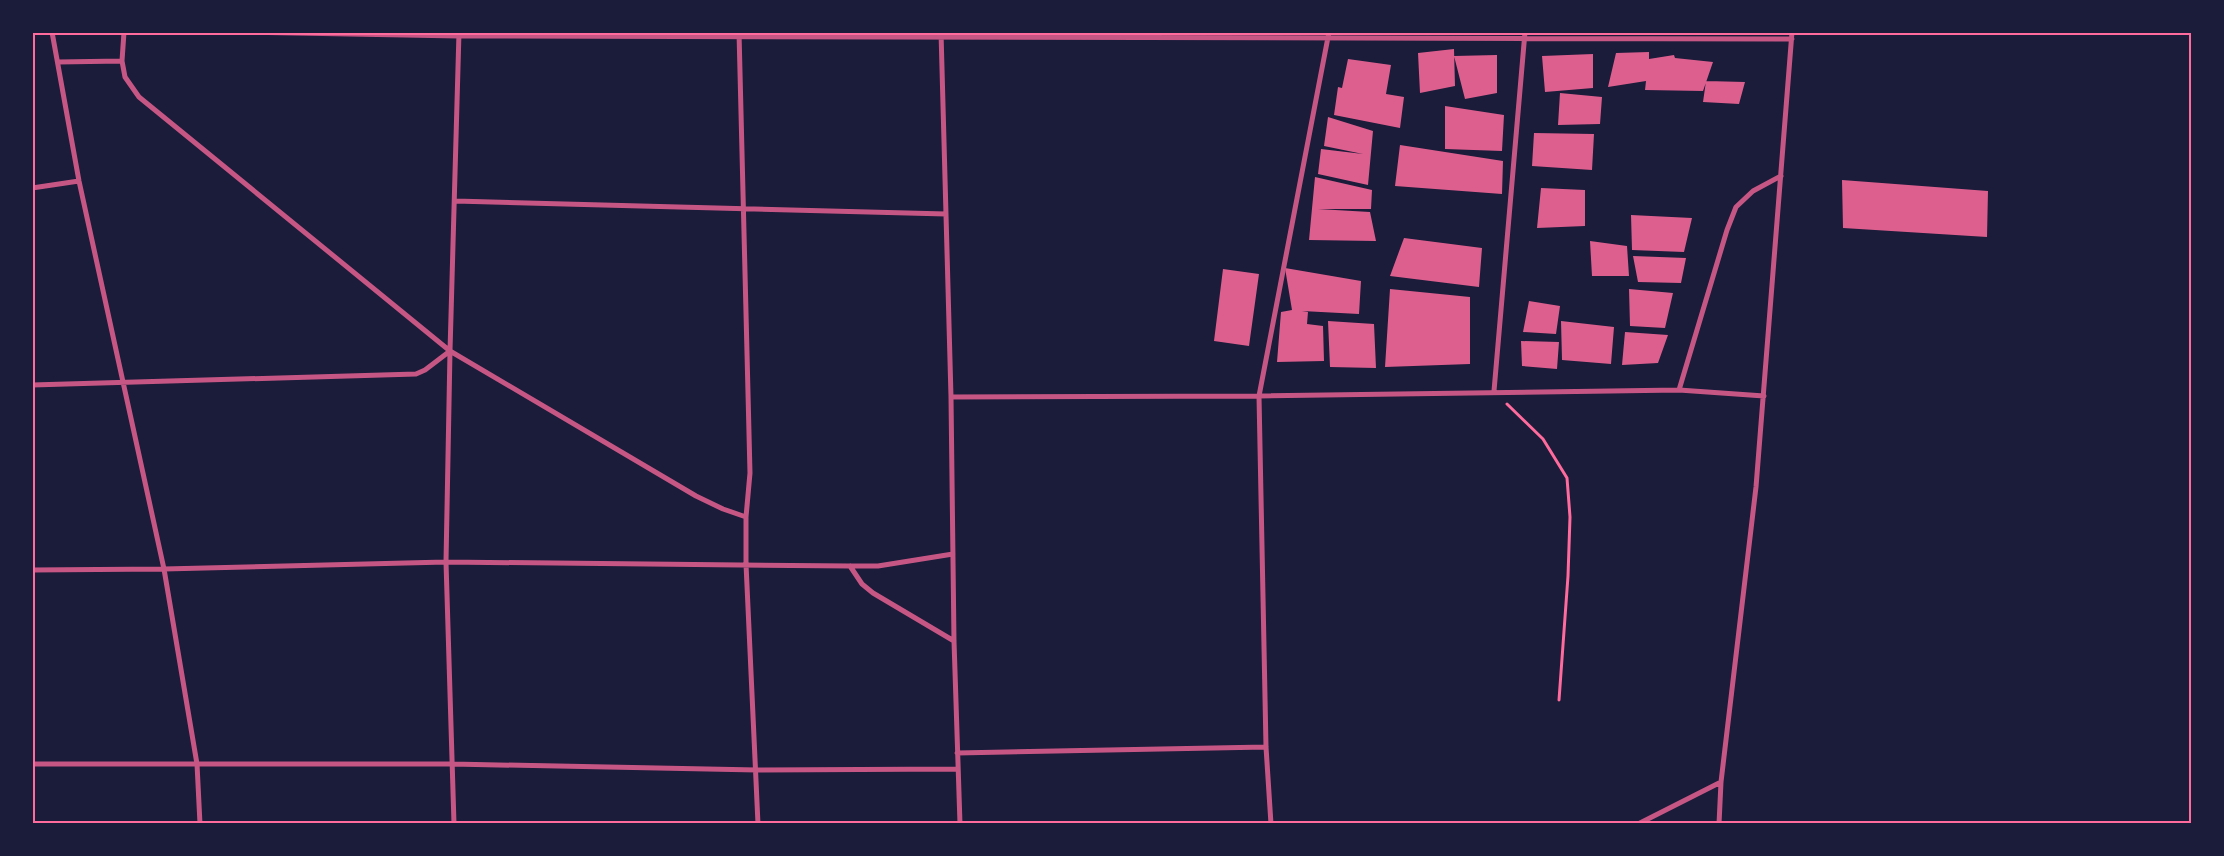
<svg xmlns="http://www.w3.org/2000/svg" width="2224" height="856" font-family="Manrope,sans-serif">
  <rect width="100%" height="100%" fill="#1b1b3a"/>
  <path fill="#dd5f8e" d="M1454,49L1455,86L1420,93L1418,53Z
    M1649,52V59L1674,55L1675,58L1713,62L1703,91L1645,90L1646,81L1608,87L1616,53Z
    M1593,54V88L1545,92L1542,56Z
    M1497,55V93L1465,99L1454,56Z
    M1348,59L1391,65L1386,94L1404,97L1400,128L1334,115L1338,87L1342,88Z
    M1706,81L1745,82L1739,104L1703,102Z
    M1560,93L1602,97L1600,124L1558,125Z
    M1445,106L1504,115L1502,151L1445,149Z
    M1328,117L1373,131L1368,185L1318,174L1321,149L1363,154L1324,146Z
    M1534,133L1594,134L1592,170L1532,166Z
    M1400,145L1503,161L1502,194L1395,186Z
    M1315,177L1372,190L1371,209H1318L1370,212L1376,241L1309,240Z
    M1842,180L1988,191L1987,237L1843,228Z
    M1541,188L1585,190V226L1537,228Z
    M1631,215L1692,218L1684,252L1632,250Z
    M1404,238L1482,248L1479,287L1390,276Z
    M1590,241L1627,246L1629,276H1592Z
    M1633,256L1686,258L1681,283L1638,282Z
    M1285,268L1361,281L1359,314L1302,311L1308,312L1307,324L1323,326L1324,361L1277,362L1281,312L1292,310Z
    M1223,269L1259,274L1249,346L1214,341Z
    M1390,289L1470,297V364L1385,367Z
    M1629,289L1673,293L1665,328L1630,326Z
    M1529,301L1560,306L1556,334L1523,332Z
    M1328,321L1374,324L1376,368L1330,367Z
    M1561,321L1614,327L1611,364L1562,360Z
    M1625,332L1668,335L1658,363L1622,365Z
    M1521,341L1559,342L1557,369L1522,366Z"/>
  <g fill="none" stroke-linecap="round" stroke-linejoin="round">
    <path stroke="#ff6b9d" stroke-width="3" d="M1507,404L1543,439L1567,478L1570,517L1568,576L1559,700"/>
    <path stroke="#c65784" stroke-width="5" d="M52,32L79,181L164,569L197,764L200,824
      M244,32L459,36L1792,39
      M739,32L750,473L746,517V564L758,824
      M941,32L951,397L954,641L960,824
      M122,61L124,32
      M58,62L122,61L125,77L139,97L450,351L696,496L723,509L746,517
      M32,188L79,181
      M455,201L946,214
      M32,385L416,374L425,370L450,351
      M1679,390L1727,230L1736,207L1753,191L1781,176
      M1494,391L1525,32
      M951,397L1259,396L1679,390L1764,396
      M850,566L862,584L873,593L954,641
      M32,570L164,569L446,562L850,566H878L953,554
      M957,753L1266,747
      M32,764H452L757,770L958,769
      M454,824L446,562L450,351L459,32
      M1271,824L1266,747L1259,396L1329,32
      M1638,824L1721,782
      M1719,824L1721,782L1756,487L1792,32"/>
  </g>
  <rect width="2224" height="856" fill="none" stroke="#1b1b3a" stroke-width="68"/>
  <rect x="34" y="34" width="2156" height="788" fill="none" stroke="#ff6b9d" stroke-width="2"/>
</svg>
